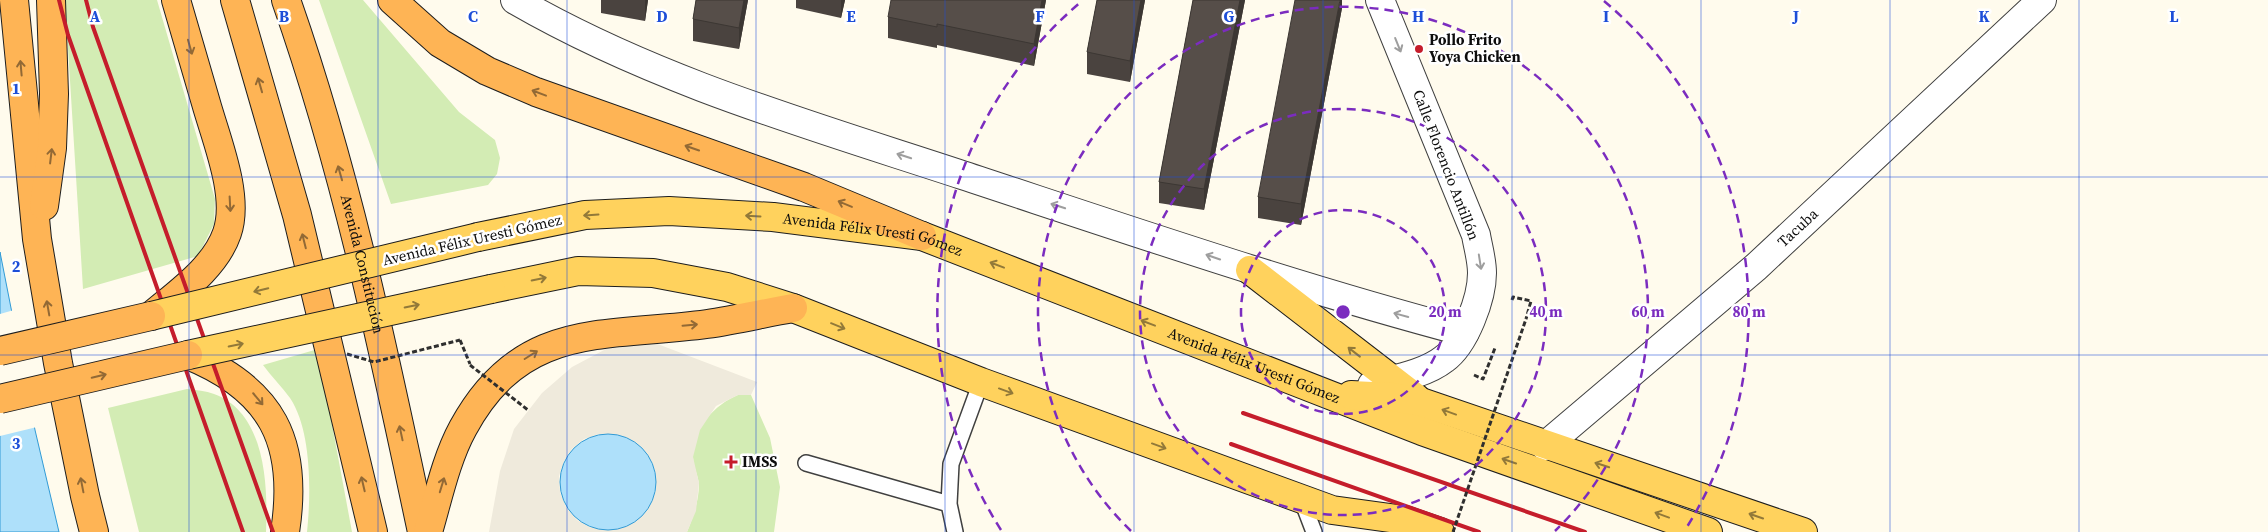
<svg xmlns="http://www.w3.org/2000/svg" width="2268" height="532" font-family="'Source Serif 4',serif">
  <rect width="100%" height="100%" fill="#fffbed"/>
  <path fill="#d3ecb4" d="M65,0H157L215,199L214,224L198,256L83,289Z
    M319,0H363L459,112L495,140L500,158L497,174L488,185L391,204Z
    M318,349L352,532H307C311,494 312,431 290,398C282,387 271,376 263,365Z
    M187,389C196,390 206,391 214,394C266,413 268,486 266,532H139L108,408Z
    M738,395H751L770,438L780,487L774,532H687C693,517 699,501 699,484C698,475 693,466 693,457C692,429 714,405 738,395Z"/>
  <path fill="#efeadc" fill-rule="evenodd" d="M655,343L757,382L751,395H738L716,406L700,430L693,457L699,483L696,511L687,532H489L500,471L514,429L542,393L572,367L606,349ZM599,434L651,460L656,474V491L649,507L591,528L577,520L566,507L560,492L559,476L564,461L572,449L584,439Z"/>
  <path fill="#aee0fa" stroke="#319ad5" d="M0,252L35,430L59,532H0Z
    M560 482a48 48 0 1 1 96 0a48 48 0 1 1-96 0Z"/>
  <path fill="#fffbed" d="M14,310L37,427L0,436V314Z"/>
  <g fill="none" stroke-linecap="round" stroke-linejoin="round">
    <defs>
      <path id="service" d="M806,463L949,504L955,532
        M1301,498L1314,532
        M949,504L951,464L981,382"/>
      <g id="minor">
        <path d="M515,0C655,81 810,125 962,175C1129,230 1295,287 1465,332"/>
        <path id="s1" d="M1545,446L1756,267L2042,0"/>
      </g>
      <path id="tertiary" d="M1372,385C1394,379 1425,374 1444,359C1465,344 1482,298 1482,273C1482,260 1478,247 1476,235L1380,0"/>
      <g id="primary">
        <path id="s2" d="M478,237L585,215L669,211L773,217L922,236L1422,431L1708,532"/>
        <path d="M1250,270L1416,398"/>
        <path d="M491,289L578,271L653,273L727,287L793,308L981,382L1332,510L1405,520L1440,532"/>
        <path d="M1351,395L1393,397L1421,402L1803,532"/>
      </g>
      <g id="trunk">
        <path d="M14,0L37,239L58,363L85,496L94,532"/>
        <path d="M235,0L297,215L373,532"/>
        <path id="s3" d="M286,0C347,173 384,353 422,532"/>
        <path d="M392,0L440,43L487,71L536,92L804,187L922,236"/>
        <path d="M44,206L52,148L54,94L51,0"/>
        <path d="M151,316C178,293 215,268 227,233C240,196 216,139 206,103C196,68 186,34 176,0"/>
        <path d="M188,355C272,389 299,442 285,532"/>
        <path d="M428,532C438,498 446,459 463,428C522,320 603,338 707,324C736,320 764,313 793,308"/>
      </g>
    </defs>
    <use href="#service" stroke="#404040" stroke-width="18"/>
    <use href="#minor" stroke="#404040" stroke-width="30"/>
    <use href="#tertiary" stroke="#404040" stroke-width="30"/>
    <use href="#primary" stroke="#1e1e1e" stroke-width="30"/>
    <use href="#trunk" stroke="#1e1e1e" stroke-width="30"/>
    <path stroke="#2f2f2f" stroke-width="3" stroke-dasharray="5 2.5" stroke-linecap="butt" d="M1512,300L1513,297L1531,301L1526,319
      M460,340L470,364
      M1474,375L1483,379L1495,348"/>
    <use href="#service" stroke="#fff" stroke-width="15"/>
    <use href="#minor" stroke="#fff" stroke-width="28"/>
    <use href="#tertiary" stroke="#fff" stroke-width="28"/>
    <use href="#primary" stroke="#ffd25d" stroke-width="28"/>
    <use href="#trunk" stroke="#feb455" stroke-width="28"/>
    <path stroke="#c51d2b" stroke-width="4" d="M59,0L68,35L243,532
      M86,0L93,27L273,532
      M1243,413L1585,532
      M1231,444L1479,532"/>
    <defs>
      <path id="primary-bridge" d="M151,316L478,237
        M188,355L491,289"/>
      <path id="trunk-bridge" d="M0,351L151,316
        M0,399L188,355"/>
    </defs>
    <use href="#primary-bridge" stroke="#1e1e1e" stroke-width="30" stroke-linecap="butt"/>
    <use href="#trunk-bridge" stroke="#1e1e1e" stroke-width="30" stroke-linecap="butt"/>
    <path stroke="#2f2f2f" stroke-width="3" stroke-dasharray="5 2.5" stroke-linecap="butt" d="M347,354L374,362L460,340
      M470,365L528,410
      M1453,532L1526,319"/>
    <use href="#primary-bridge" stroke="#ffd25d" stroke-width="28"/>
    <use href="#trunk-bridge" stroke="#feb455" stroke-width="28"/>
  </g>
  <path fill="#4a433f" d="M601,0H648L645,21L601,13Z
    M696,0H748L739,49L693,41V19Z
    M796,0H845L841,18L796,8Z
    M1046,0L1034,66L937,45V48L888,38V17Z
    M1097,0H1145L1130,82L1087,74V52Z
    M1193,0H1245L1204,210L1159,203V182Z
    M1342,0V8L1301,225L1258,218V197Z"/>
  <path fill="#3c3733" d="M645,0H648L645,21Z
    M744,0H748L739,49V28Z
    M841,0H845L841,18Z
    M1042,0H1046L1034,66V44Z
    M1141,0H1145L1130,82V61Z
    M1240,0H1245L1204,210V189Z
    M1340,0H1342V8L1301,225V204Z"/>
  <path fill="#564e49" stroke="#3c3733" d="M696,0H744L739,28L693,19Z
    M891,0H1042L1034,44L937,24V27L888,17Z
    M1097,0H1141L1130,61L1087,52Z
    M1193,0H1240L1204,189L1159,182Z
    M1295,0H1340L1301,204L1258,197Z"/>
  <defs><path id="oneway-shaft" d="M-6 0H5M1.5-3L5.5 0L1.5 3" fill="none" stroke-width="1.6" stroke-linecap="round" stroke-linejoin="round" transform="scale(1.25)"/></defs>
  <g stroke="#9e9e9e">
    <use href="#oneway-shaft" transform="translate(1398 45) rotate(68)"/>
    <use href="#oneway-shaft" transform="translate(904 156) rotate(-162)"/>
    <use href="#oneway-shaft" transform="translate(1058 206) rotate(-162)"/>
    <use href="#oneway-shaft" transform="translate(1213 257) rotate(-161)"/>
    <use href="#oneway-shaft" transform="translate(1480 262) rotate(81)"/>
    <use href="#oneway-shaft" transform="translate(1401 315) rotate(-165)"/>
  </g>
  <g stroke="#926935">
    <use href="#oneway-shaft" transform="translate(190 47) rotate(74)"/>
    <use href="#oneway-shaft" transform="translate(21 68) rotate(-95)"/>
    <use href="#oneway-shaft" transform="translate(260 85) rotate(-106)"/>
    <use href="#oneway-shaft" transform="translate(539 93) rotate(-159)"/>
    <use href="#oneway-shaft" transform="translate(692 148) rotate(-161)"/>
    <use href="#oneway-shaft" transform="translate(51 156) rotate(-83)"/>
    <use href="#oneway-shaft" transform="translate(340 173) rotate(-106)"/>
    <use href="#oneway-shaft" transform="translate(230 204) rotate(87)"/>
    <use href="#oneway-shaft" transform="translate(845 204) rotate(-157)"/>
    <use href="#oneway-shaft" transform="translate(304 241) rotate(-104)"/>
    <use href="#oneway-shaft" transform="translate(48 308) rotate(-100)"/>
    <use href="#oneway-shaft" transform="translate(690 325) rotate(-5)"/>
    <use href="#oneway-shaft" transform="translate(531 355) rotate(-32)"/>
    <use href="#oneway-shaft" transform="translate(99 376) rotate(-13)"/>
    <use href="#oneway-shaft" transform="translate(258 399) rotate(50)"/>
    <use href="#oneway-shaft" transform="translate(401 433) rotate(-102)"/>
    <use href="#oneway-shaft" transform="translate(363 484) rotate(-103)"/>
    <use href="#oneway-shaft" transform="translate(82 485) rotate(-101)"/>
    <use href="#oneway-shaft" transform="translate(442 485) rotate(-73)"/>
  </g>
  <g stroke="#927939">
    <use href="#oneway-shaft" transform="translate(591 215) rotate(176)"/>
    <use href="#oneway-shaft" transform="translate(753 216) rotate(-177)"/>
    <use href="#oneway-shaft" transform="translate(997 265) rotate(-159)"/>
    <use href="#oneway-shaft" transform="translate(539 279) rotate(-12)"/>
    <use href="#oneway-shaft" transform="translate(261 290) rotate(166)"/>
    <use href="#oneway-shaft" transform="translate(412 306) rotate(-12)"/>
    <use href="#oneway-shaft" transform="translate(1148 323) rotate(-159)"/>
    <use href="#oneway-shaft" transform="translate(838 326) rotate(22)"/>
    <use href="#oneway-shaft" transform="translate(236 345) rotate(-12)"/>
    <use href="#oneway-shaft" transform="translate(1354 352) rotate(-142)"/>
    <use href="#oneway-shaft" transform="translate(1006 391) rotate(20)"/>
    <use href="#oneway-shaft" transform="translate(1449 412) rotate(-160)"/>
    <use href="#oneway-shaft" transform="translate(1159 446) rotate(20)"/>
    <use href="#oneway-shaft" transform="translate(1509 461) rotate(-161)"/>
    <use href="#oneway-shaft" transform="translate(1602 465) rotate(-162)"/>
    <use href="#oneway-shaft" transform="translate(1662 515) rotate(-160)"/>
    <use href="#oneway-shaft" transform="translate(1756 516) rotate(-161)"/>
  </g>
  <path fill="none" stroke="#1d4ed8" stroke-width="1" stroke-opacity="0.55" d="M189,0V532M378,0V532M567,0V532M756,0V532M945,0V532M1134,0V532M1323,0V532M1512,0V532M1701,0V532M1890,0V532M2079,0V532M0,177H2268M0,355H2268"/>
  <g fill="none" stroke="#7b2cbf" stroke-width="2.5" stroke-dasharray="9 6">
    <circle cx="1343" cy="312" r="102"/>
    <circle cx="1343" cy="312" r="203"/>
    <path d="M1131 531A305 305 0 1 1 1555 531"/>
    <path d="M1001 530A406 406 0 0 1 1082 1M1604 1A406 406 0 0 1 1685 530"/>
  </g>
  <g fill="#c51d2b" stroke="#fff" stroke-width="2">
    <circle cx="1419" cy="49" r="5"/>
    <path d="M728.5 454.5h5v5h5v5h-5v5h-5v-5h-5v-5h5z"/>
  </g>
  <g text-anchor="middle" stroke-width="5" stroke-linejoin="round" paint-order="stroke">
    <g font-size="15" font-weight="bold" fill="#0d0d0d" stroke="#fff" text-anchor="start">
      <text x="1429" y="45">Pollo Frito<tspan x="1429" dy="17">Yoya Chicken</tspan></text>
      <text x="742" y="467">IMSS</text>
    </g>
    <g font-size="15" fill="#0d0d0d" stroke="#fff">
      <text transform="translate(1446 165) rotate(69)" y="5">Calle Florencio Antillón</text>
      <text dy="5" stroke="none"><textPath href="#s1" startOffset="334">Tacuba</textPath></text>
      <text dy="5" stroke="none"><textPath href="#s2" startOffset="399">Avenida Félix Uresti Gómez</textPath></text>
      <text transform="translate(472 240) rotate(-13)" y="5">Avenida Félix Uresti Gómez</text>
      <text dy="5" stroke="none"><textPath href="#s3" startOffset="275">Avenida Constitución</textPath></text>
      <text dy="5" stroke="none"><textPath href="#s2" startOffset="804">Avenida Félix Uresti Gómez</textPath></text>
    </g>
  </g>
  <g font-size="16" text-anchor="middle" font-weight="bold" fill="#1d4ed8" stroke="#fff" stroke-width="5" stroke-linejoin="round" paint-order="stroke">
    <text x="95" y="22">A</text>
    <text x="284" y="22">B</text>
    <text x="473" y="22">C</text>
    <text x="662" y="22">D</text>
    <text x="851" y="22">E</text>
    <text x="1040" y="22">F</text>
    <text x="1229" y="22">G</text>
    <text x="1418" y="22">H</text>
    <text x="1606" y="22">I</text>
    <text x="1796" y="22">J</text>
    <text x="1984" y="22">K</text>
    <text x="2174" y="22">L</text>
    <text x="16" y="94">1</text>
    <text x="16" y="272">2</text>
    <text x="16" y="449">3</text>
  </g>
  <circle cx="1343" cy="312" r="8" fill="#7b2cbf" stroke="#fff" stroke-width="2.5"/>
  <g font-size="15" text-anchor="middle" font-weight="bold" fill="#7b2cbf" stroke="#fff" stroke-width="5" stroke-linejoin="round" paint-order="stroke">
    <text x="1445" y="317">20 m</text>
    <text x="1546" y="317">40 m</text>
    <text x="1648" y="317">60 m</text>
    <text x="1749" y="317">80 m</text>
  </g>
</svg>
